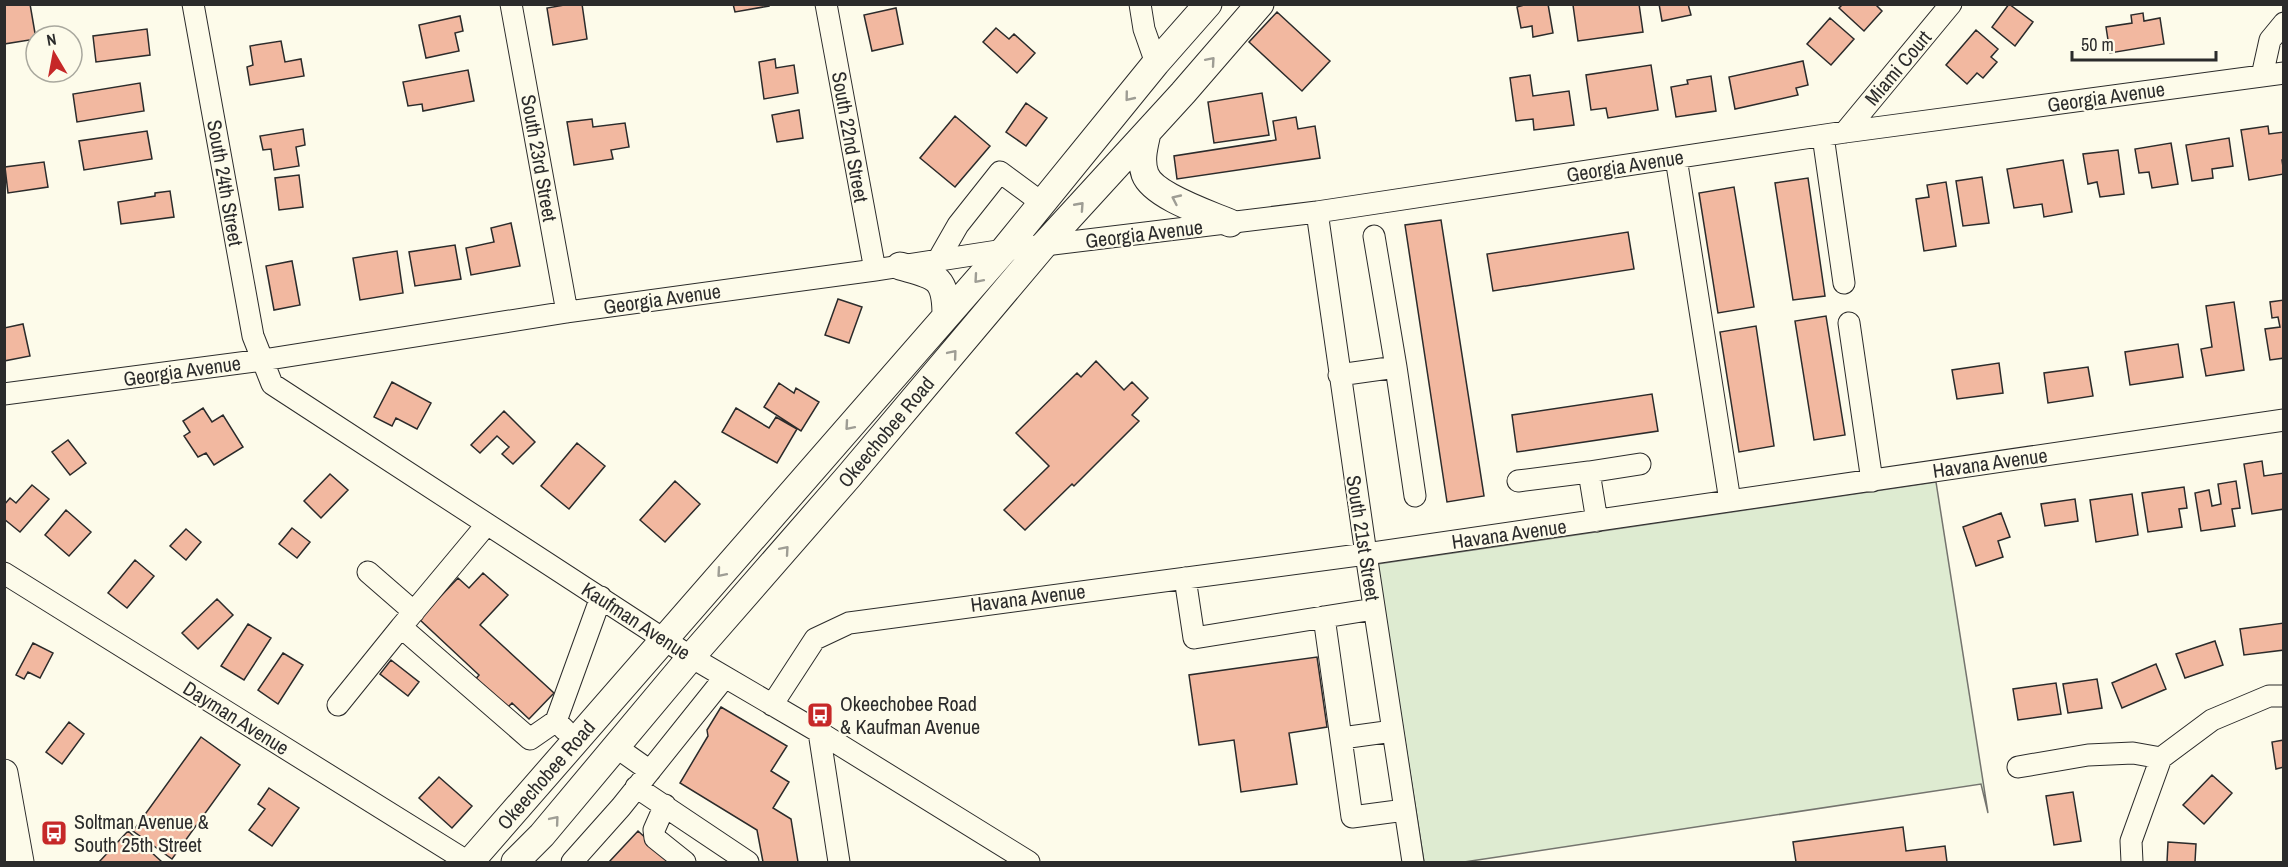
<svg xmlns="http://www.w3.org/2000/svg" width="2288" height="867" font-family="'Archivo Narrow',sans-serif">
  <rect width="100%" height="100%" fill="#fdfbea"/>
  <path fill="#deebd1" stroke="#74746e" stroke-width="1.5" d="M1936,482L1988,813L1981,784L1464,862H1424L1377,564Z"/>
  <path fill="#f2b8a0" stroke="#2b2b2b" stroke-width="1.5" d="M4,4H30L36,39L4,44Z
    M570,4H582L587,39L553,45L547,8Z
    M733,4H769V6L735,12Z
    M1528,4H1548L1553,33L1533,37L1532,26L1521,28L1517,7Z
    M1639,4L1643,32L1578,41L1573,5Z
    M1659,4H1688L1691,15L1662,21Z
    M1843,4H1875L1882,11L1864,31L1839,8Z
    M2009,4L2033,22L2015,46L1992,27Z
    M896,8L903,44L872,51L864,15Z
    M1277,12L1330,61L1302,91L1249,42Z
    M2143,13L2144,21L2160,18L2164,44L2110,53L2106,27L2132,23L2131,15Z
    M460,16L463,31L455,33L459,51L426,58L419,25Z
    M1830,18L1854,39L1831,65L1807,44Z
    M996,28L1009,39L1014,34L1035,53L1017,73L983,42Z
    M147,29L150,55L96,62L93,36Z
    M1976,30L1998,49L1991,57L1997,62L1983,78L1977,73L1967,84L1946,65Z
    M281,41L285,62L301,59L304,76L250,85L247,67L253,65L250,46Z
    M775,59L776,68L794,65L798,93L764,99L759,62Z
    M1803,61L1808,85L1796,88L1798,95L1735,109L1729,77Z
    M1651,65L1658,110L1608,118L1606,108L1591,110L1586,75Z
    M468,70L474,101L423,111L422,104L408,106L403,82Z
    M1530,75L1533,96L1569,91L1574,125L1534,130L1533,119L1516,121L1510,78Z
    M1711,76L1716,111L1676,117L1671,87L1688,84L1687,80Z
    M140,83L144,111L77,122L73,94Z
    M1262,93L1269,135L1214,143L1208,102Z
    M1026,103L1047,118L1026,146L1006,132Z
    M799,110L803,138L777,142L772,115Z
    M955,116L990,146L955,187L920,158Z
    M1296,117L1298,129L1315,126L1320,158L1177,179L1174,156L1276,140L1273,121Z
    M592,119L593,127L625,123L629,147L611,150L613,159L574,165L567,122Z
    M2268,126L2269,134L2284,132V159L2282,160L2284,174L2249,180L2241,130Z
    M303,129L305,145L296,147L299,166L274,170L271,149L263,150L260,136Z
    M147,131L152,159L84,170L79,141Z
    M2229,138L2233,166L2212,169L2213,178L2192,181L2186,145Z
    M2171,143L2178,184L2152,188L2149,172L2139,173L2135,149Z
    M2118,150L2124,194L2100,197L2097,182L2088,184L2083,154Z
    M2063,160L2072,212L2044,217L2042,204L2014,208L2007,169Z
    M44,162L48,187L8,193L5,167Z
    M299,175L303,207L279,210L275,178Z
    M1982,177L1989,223L1963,226L1956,181Z
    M1808,178L1825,296L1793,300L1775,183Z
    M1946,182L1956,246L1924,251L1916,199L1929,197L1927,185Z
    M1734,187L1754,307L1718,313L1699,193Z
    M170,191L174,217L121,224L118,202L155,196V193Z
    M1441,220L1484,496L1447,502L1405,225Z
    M511,223L520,266L471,275L466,248L494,242L491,228Z
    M1628,232L1634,269L1493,291L1487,254Z
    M455,245L461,279L415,286L409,252Z
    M397,251L403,293L360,300L353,258Z
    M292,261L300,305L274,310L266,266Z
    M838,299L862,307L849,343L825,335Z
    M2284,300V358L2270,360L2265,329L2280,327L2278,317L2272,318L2270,302Z
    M2234,302L2244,370L2206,376L2201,349L2212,347L2206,306Z
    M1826,316L1845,435L1814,440L1795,321Z
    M23,324L30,356L4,361V328Z
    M1756,326L1774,446L1739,452L1720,332Z
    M2178,344L2183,377L2130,385L2125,352Z
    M1096,361L1124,390L1132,382L1148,398L1132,415L1139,421L1074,486L1072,484L1025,530L1004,510L1049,466L1016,433L1077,373L1081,377Z
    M1999,363L2003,393L1957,399L1952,370Z
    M2088,367L2093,396L2048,403L2044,373Z
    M392,382L431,403L417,429L396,418L392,426L374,417Z
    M779,383L794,393L796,388L819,402L801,431L764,407Z
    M1652,394L1658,431L1517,452L1512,415Z
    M203,408L212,422L223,415L243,447L214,465L206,453L198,457L184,436L190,432L183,421Z
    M736,408L769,428L776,417L797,429L777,463L722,432Z
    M504,411L535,442L513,464L502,454L509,447L497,436L480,453L471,445Z
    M68,440L86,463L70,475L52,452Z
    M577,443L605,466L569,509L541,486Z
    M2262,461L2264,476L2284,473V509L2252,514L2244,464Z
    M330,474L348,490L321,518L304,501Z
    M675,481L700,504L665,542L640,520Z
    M2236,481L2240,508L2232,509L2235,526L2201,531L2195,493L2209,490L2212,506L2221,504L2218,484Z
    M32,485L49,499L20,532L4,519V505L10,498L16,503Z
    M2184,487L2187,508L2179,509L2182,527L2148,532L2142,493Z
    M2132,494L2138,535L2096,542L2090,500Z
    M2075,499L2078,521L2045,526L2041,504Z
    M66,510L91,532L69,556L45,535Z
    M2001,513L2010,537L1998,541L2003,557L1976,566L1963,527Z
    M292,528L310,542L297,558L279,544Z
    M186,529L201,542L186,560L170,546Z
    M135,560L154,576L127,608L108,593Z
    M483,573L508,595L480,625L554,693L529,719L512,703L505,710L474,681L479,675L419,619L458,578L469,588Z
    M217,599L233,615L198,649L182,633Z
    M2284,623V650L2244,655L2240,629Z
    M248,624L271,638L244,680L221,666Z
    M2215,641L2223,665L2185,678L2176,654Z
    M33,643L53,653L40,678L28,672L24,679L16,675Z
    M283,653L303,665L278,704L258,690Z
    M1317,657L1327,727L1289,733L1297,784L1241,792L1234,740L1199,745L1189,675Z
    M391,660L419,682L408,696L380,674Z
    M2156,664L2166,689L2122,708L2112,683Z
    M2097,679L2102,708L2068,713L2063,684Z
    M2056,683L2061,714L2018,720L2013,689Z
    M721,707L787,746L771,771L789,782L773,808L791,819L798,862H763L757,830L680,783L708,736L707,730Z
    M69,722L84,734L62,764L46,752Z
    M201,737L240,765L172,859L133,831Z
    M2284,740V767L2276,769L2272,742Z
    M2212,775L2232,793L2204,824L2183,805Z
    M439,777L472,806L452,828L419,798Z
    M269,788L299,808L272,846L249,830L265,809L258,804Z
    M2073,792L2081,841L2054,845L2046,796Z
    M1903,827L1906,851L1945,846L1947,862H1796L1793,842Z
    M128,831L162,862H99Z
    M638,831L672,862H609Z
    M2168,842L2196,844L2195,862H2167Z"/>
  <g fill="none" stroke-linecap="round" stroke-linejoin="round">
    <defs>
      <path id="minor" d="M193,4L253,336L272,384L691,657L819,732L1029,862
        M511,4L567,312
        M826,4L875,270
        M1140,4L1144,29L1156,63
        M2262,76L2270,40L2284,23
        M1845,132L1951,4
        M1823,136L1844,283
        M1676,158L1730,501
        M1317,212L1366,554L1413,862
        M938,260L958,225L1000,172L1042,203
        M1849,323L1872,481
        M1396,367L1415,496
        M1339,375L1396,367L1374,236
        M4,394L263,360L567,312L875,270L1004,250L1317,212L1845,132L2284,73
        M1518,481L1589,472
        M1597,521L1589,472L1640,464
        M487,524L401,627L530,739L556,721
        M368,572L414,612
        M4,573L468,862
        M1185,578L1194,638L1374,609
        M1324,617L1352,817L1405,810
        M338,705L401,627
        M772,705L815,639L849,623L1366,554L2284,420
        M565,730L556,721L601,597
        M819,732L839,862
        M1342,738L1393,731
        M616,747L650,771
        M2018,767L2088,755L2133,753L2161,758
        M636,787L748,862
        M665,805L654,830L655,838L685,862
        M572,862L621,807L725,677
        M2132,862L2131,841L2161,758L2212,720L2269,696H2284"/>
      <path id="major" d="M1147,133C1144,147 1140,160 1145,174C1153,196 1209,214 1230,223
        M900,266C935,276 946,275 946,316
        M4,773L20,862
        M470,862L1004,250L1156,63L1208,4
        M515,862L542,835L691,657L849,476L1043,246L1183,93L1260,4"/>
    </defs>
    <use href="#minor" stroke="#2b2b2b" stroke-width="23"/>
    <use href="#major" stroke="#2b2b2b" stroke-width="29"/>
    <use href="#minor" stroke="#fdfbea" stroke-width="21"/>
    <use href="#major" stroke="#fdfbea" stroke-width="27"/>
  </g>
  <defs><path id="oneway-chevron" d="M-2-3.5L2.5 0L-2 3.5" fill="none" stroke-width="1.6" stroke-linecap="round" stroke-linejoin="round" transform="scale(1.5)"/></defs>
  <g stroke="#9e9d94">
    <use href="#oneway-chevron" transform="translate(1211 61) rotate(-49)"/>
    <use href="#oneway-chevron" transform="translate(1129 97) rotate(129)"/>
    <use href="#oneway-chevron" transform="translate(1176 199) rotate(-155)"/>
    <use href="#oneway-chevron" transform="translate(1080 206) rotate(-48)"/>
    <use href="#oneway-chevron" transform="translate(978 279) rotate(131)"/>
    <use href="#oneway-chevron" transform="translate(953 354) rotate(-50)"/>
    <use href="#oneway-chevron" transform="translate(849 426) rotate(131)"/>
    <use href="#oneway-chevron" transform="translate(785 550) rotate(-49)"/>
    <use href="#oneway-chevron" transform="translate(721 573) rotate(131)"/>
    <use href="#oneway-chevron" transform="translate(555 820) rotate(-50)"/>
  </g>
  <defs>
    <symbol id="bus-square" viewBox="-11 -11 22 22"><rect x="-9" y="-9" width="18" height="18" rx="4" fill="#c62828" stroke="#fdfbea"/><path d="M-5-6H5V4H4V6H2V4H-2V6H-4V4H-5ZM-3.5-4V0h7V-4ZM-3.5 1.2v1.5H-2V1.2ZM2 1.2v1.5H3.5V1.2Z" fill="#fff"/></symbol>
  </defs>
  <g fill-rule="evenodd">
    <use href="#bus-square" x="805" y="700" width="30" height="30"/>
    <use href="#bus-square" x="39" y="818" width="30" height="30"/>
  </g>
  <g text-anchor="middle" stroke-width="4.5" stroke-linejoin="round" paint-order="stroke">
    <g font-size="20" fill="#2b2b2b" stroke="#fdfbea">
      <text transform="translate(1898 68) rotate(-50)" y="7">Miami Court</text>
      <text transform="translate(2106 97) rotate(-8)" y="7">Georgia Avenue</text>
      <text transform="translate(850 137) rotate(80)" y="7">South 22nd Street</text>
      <text transform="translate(539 158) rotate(80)" y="7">South 23rd Street</text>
      <text transform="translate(1625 166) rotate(-9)" y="7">Georgia Avenue</text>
      <text transform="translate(225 183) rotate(80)" y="7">South 24th Street</text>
      <text transform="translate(1144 234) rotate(-7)" y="7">Georgia Avenue</text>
      <text transform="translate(662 299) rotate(-8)" y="7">Georgia Avenue</text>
      <text transform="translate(182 371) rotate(-8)" y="7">Georgia Avenue</text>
      <text transform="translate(886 432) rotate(-50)" y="7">Okeechobee Road</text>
      <text transform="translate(1990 463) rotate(-8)" y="7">Havana Avenue</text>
      <text transform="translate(1509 534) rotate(-8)" y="7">Havana Avenue</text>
      <text transform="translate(1363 538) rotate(81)" y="7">South 21st Street</text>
      <text transform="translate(1028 598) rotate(-7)" y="7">Havana Avenue</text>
      <text transform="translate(636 621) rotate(33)" y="7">Kaufman Avenue</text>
      <text transform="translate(236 718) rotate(32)" y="7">Dayman Avenue</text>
      <text transform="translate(546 775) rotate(-49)" y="7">Okeechobee Road</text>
    </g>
    <g font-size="20" fill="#2b2b2b" stroke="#fdfbea" text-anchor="start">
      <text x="840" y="711">Okeechobee Road<tspan x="840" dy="23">&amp; Kaufman Avenue</tspan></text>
      <text x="74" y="829">Soltman Avenue &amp;<tspan x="74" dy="23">South 25th Street</tspan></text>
    </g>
  </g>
  <rect width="2288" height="867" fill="none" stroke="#2b2b2b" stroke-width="12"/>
  <g transform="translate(54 54) rotate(350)"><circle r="28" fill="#fdfbea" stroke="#a9a89e" stroke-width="1.5"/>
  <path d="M0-4.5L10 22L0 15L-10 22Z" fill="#c62828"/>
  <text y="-9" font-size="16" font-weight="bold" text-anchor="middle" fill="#2b2b2b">N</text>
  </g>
  <path d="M2072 51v9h144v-9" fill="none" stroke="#2b2b2b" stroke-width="3"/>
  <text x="2081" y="51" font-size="18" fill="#2b2b2b" stroke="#fdfbea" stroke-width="4.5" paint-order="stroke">50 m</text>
</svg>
